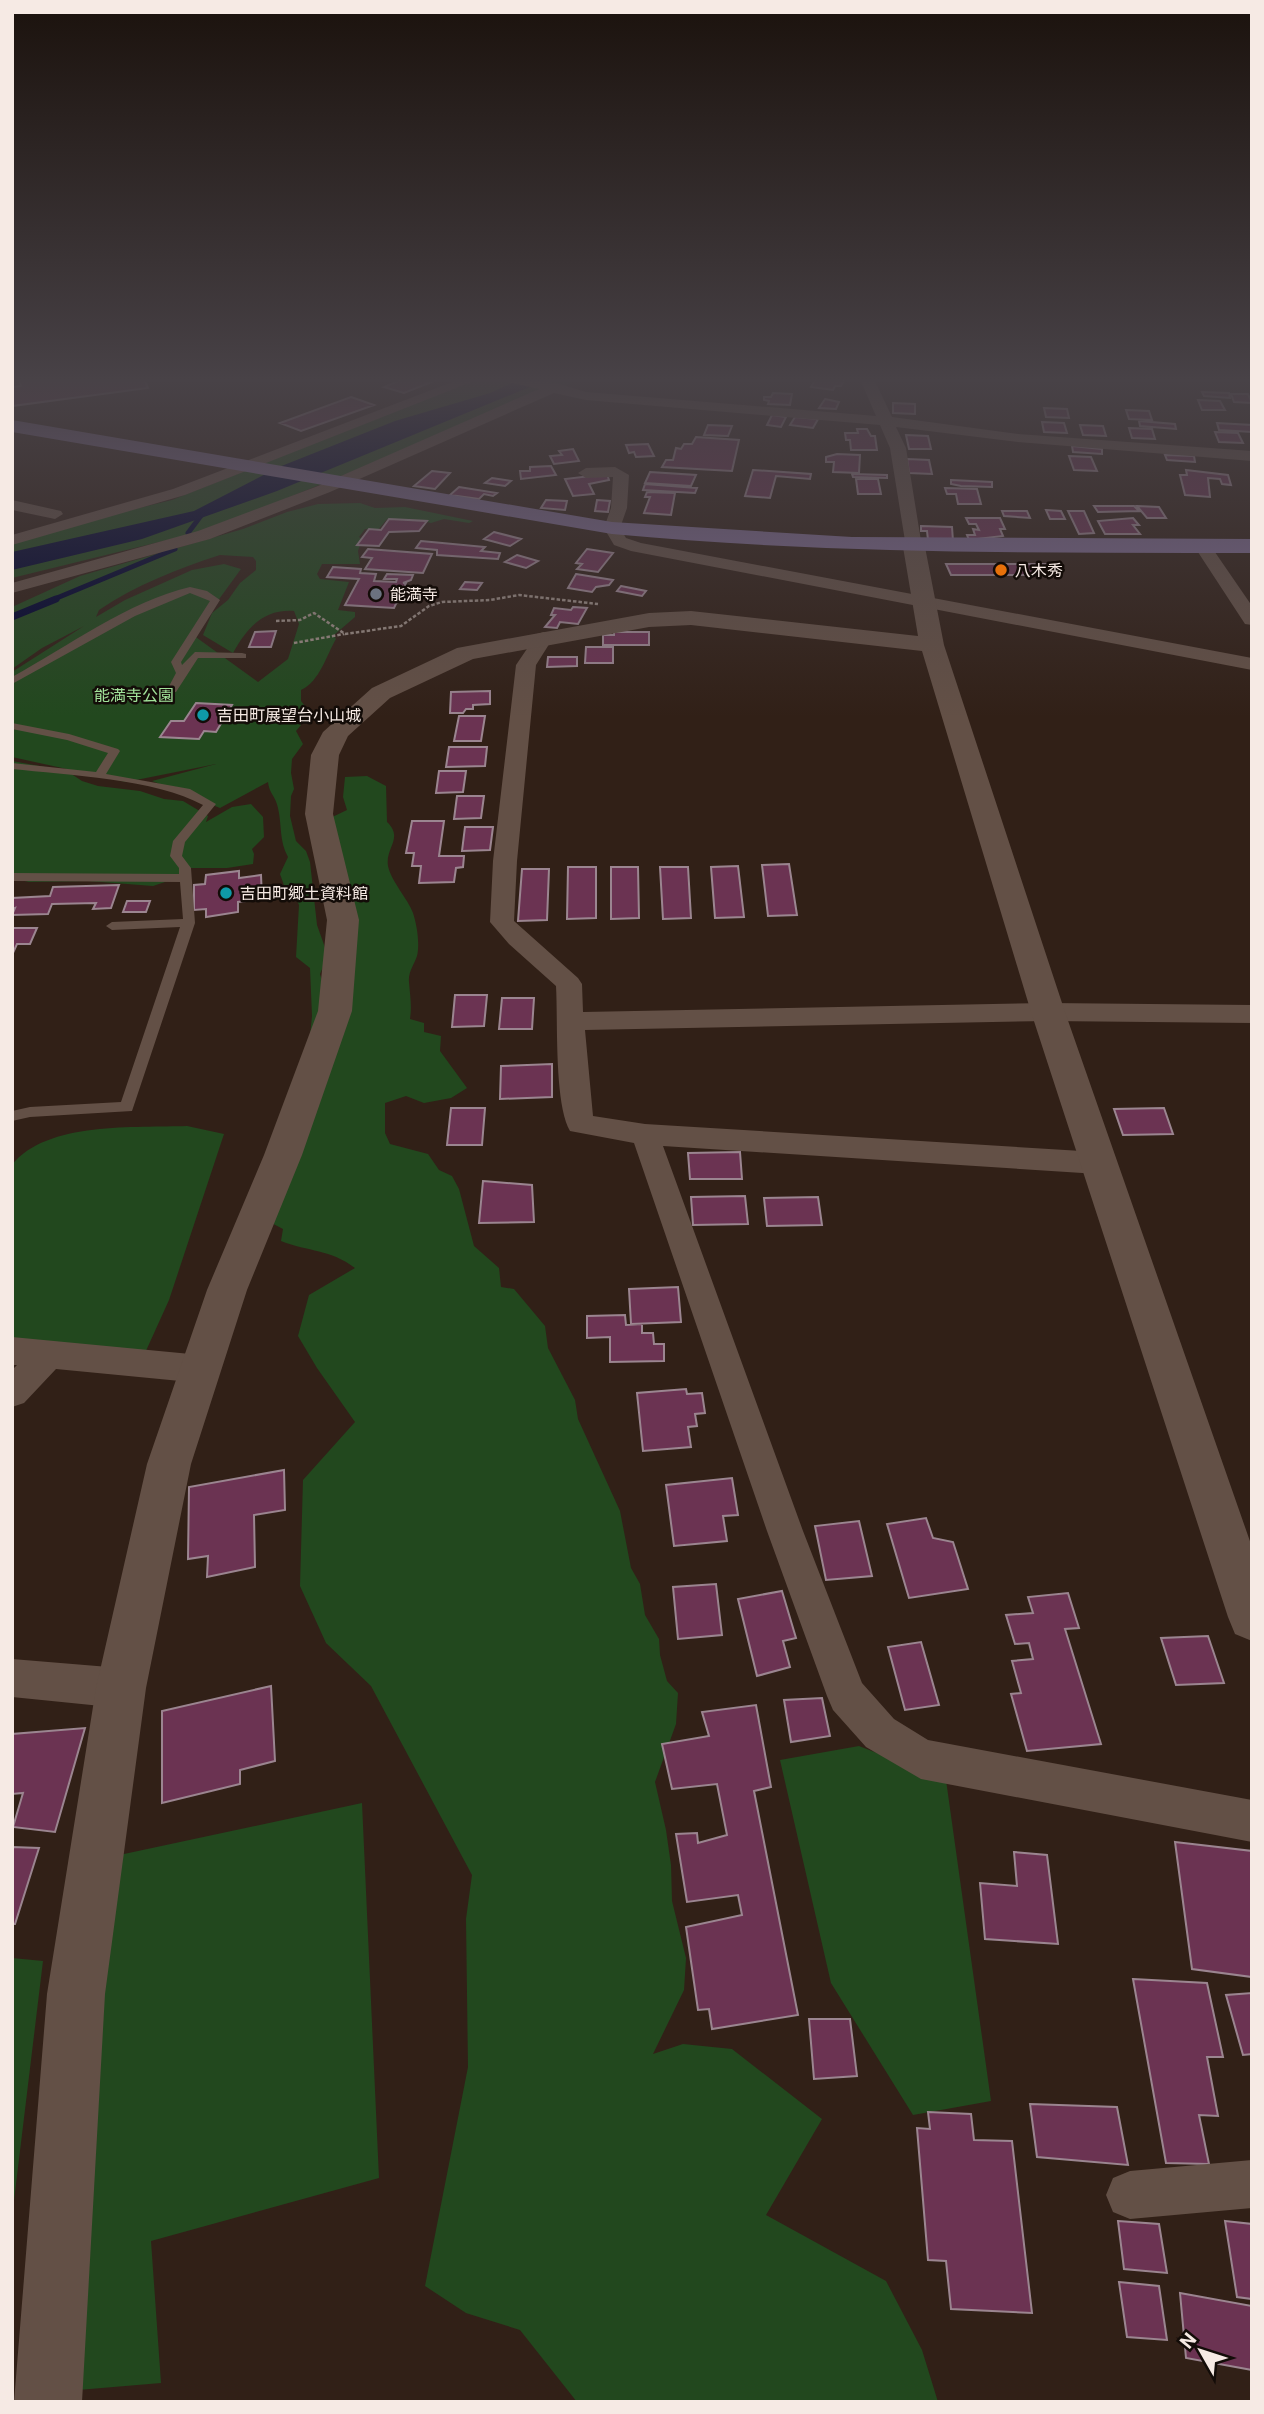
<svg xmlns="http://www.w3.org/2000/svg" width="1264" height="2414" font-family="Roboto,'Noto Sans JP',sans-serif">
  <rect width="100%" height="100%" fill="#312017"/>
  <path fill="#22481e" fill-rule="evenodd" d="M475,379H581L208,530L12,578V539L172,500Z
    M360,503L375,508L405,507L473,521L469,523L444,519L431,523L420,520L387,519L378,530L365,529L359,537L362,539L358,551L360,564H322L317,574L320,579L349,582L338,610L355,612V617L334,635L336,639C326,656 320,681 301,690V701L305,706L294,712L301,725L296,731L303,744L292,759L291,773L294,789L291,796L290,816L296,841L306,851L310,862L317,925L328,956L320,974C329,1001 318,1021 309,1047L312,1016L310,968L296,957L299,905L295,896L286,891L280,874L288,857C279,841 282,825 278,808C276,797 269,793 268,782L220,808L152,781L216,764L126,782L12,757V672L84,626L42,648L12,669V607L80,576L243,529L287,512L318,504ZM220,555L253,557L256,561V570L240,583L228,600L212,613L203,635L233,653C247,628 263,609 294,611L299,624L288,659L258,682L193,635L241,569L224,564L192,570L125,600L96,617L99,610C136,585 177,569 220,555Z
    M12,761L67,771L82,781L98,786L140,791L164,799L183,801L208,816L206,822L232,807L251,804L263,817L264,837L252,849L254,854L253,864L227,868H185L182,880L168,881L153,886L88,881L29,882L12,878Z
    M367,776L386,786L387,822C404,838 385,848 388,866C391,881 408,899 413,913C417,925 420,944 417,956C414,965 408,972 409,982C410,995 412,1006 410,1019L424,1023V1032L441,1036L440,1051L467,1088L451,1098L424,1103L406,1096L385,1103V1133L390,1144L428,1154L439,1170L452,1176L459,1189L474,1246L499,1268L501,1287L514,1289L545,1326L548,1348L575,1400L578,1419L620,1511L631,1568L640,1584L645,1615L659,1639L660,1655L667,1681L678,1693L676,1724L655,1782L666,1830L671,1865L672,1901L686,1958L684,1990L653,2054L683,2044L732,2049L822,2119L766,2215L886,2281L922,2350L938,2402H577L520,2330L466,2313L425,2286L468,2067L466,1919L472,1875L371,1686L326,1643L300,1586L303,1480L355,1422L317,1368L298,1336L309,1295L355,1268C330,1249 309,1252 281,1241L283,1229L262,1218L341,988L326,820L347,810L343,797L345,777Z
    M187,1126L224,1134L169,1300L145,1353L12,1338V1165C46,1121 137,1128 187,1126Z
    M859,1746L946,1780L991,2101L913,2115L831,1983L780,1760Z
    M362,1803L379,2178L151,2241L161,2383L66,2391L96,1860Z
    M12,1958L43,1961L12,2217Z"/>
  <path fill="#000430" d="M521,379H549L277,491L142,539L12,570V552L194,511L279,467L395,421L490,393Z"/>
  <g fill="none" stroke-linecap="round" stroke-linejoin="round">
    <path stroke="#000430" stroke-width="5" d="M188,533L203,513
      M52,600L175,549"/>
    <path stroke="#000430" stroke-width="7" d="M12,617L56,599"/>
  </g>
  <path fill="#6b3352" stroke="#9b8590" stroke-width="2" d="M19,379H144L148,388L12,406V387L21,386Z
    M403,379H439L404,393L384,387Z
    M816,379H845L841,386H835L833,390L811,387Z
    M1202,392L1229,393L1230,398L1204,396Z
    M773,393L792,394L790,405L768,404L769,401L764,400V397H771Z
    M1231,394H1248L1252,403L1234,402Z
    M351,397L374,405L301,431L280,423Z
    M825,399L839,402L836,409L819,408Z
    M1198,400L1220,401L1225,410H1202Z
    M893,403L915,404V414L893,413Z
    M1044,408L1067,409L1069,418L1046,417Z
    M1126,410L1149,411L1152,420L1129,419Z
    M772,415L786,417L781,427L767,425Z
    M795,417L818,419L813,428L790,425Z
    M1139,421L1175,424L1176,429L1140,426Z
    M1042,422L1064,423L1067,433L1044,432Z
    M1217,423L1252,425V432L1219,430Z
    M708,425L732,426L728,436L704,435Z
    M1080,425L1103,426L1106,436L1083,435Z
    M1129,428L1152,429L1155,439L1132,438Z
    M857,429H867L871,436H875L877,450H851L850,440H846L845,433H858Z
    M1215,432L1238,433L1243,443L1219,442Z
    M906,435L928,436L931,449H909Z
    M696,437L739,440L732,471L662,467L666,460H673L676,448L681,449L684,444H692Z
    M648,444L654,456L636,457L634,452L629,453L626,445Z
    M1072,446L1102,449V454L1073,452Z
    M573,449L579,461L554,464L550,456L562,455L559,451Z
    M837,454L860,455L859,473L833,472L834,462H826V457Z
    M1165,455L1194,456L1195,462L1167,460Z
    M1069,456L1091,457L1097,471L1074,470Z
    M907,459L929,460L932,474L909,473Z
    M551,466L556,475L521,479L520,471H530V467Z
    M753,470L811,474L810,479L776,476L770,498L745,496Z
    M1186,470L1228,475L1231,485L1222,484L1220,479L1208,478L1210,497L1185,495L1180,475H1187Z
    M432,471L450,473L435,489L414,486Z
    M650,472L696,475L691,486L645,483Z
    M607,474L609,480L589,484L594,494L573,496L565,479Z
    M852,474L887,475V478L853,477Z
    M492,478L511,481L505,486L485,483Z
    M856,479H878L881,494H858Z
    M951,480L992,482V487L961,486L951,484Z
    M645,484L697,488L695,493L643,490Z
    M459,487L497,493L493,496L484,494L479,499L450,495Z
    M945,488L977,489L981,504H958L956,494H947Z
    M647,492L675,493L671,515L644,513L650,497H645Z
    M546,500L567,501L565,510L541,508Z
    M597,500L610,501L608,512L595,511Z
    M1094,506H1134L1139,511L1098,512Z
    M1137,506L1159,507L1166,518H1147Z
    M1046,510L1061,511L1065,519H1050Z
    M1002,511H1027L1030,518L1004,516Z
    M1068,511H1084L1094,533L1079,534Z
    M966,518H1000L1005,529H1000L1003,536L969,540L967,535H975L973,529L979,530L976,524H969Z
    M1133,518L1139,525H1133L1140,534H1105L1098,521Z
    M389,519L427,521L419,531L389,532L379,546L357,545L369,529L381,530Z
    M921,526L952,527L953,541L928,540L927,531H921Z
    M494,532L521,539L510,546L484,539Z
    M421,541L485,547L481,551L500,553L498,559L437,555V550L416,548Z
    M368,549L432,554L423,573L365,569L372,558L362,557Z
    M587,549L613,553L598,572L577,569L582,564L576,563Z
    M517,555L538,561L526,568L505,562Z
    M946,564H1052L1057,575H951Z
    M333,567L361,569L360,573L376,574L374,581L396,582L397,579H384L387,574L413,575L411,580L403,583H406L394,608L345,605L359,579L327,577Z
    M576,574L613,580L609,585L596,587L592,592L568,588Z
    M465,582L482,583L477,590L460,589Z
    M621,586L646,591L642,596L617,591Z
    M573,607L587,608L578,624L560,622L557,628L545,627L555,615H551L554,608L571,610Z
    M276,631L271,647H249L255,632Z
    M614,632H649V645H603V635H614Z
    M586,647H613V663H585Z
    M548,657H577V666L547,667Z
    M490,691V704L473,705V709H466L463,713H450L451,692Z
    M196,703L232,705L216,732L204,731L199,739L160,737L171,721H184Z
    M459,716H485L481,741H454Z
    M449,747H487L485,766L446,767Z
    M439,771H466L463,792L436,793Z
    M457,796H484L481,818L454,819Z
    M412,821H444L439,856H464L463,867L456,868L454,882L419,883L421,866H412L414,853H406Z
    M465,827H493L490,850L462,851Z
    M789,864L797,915L768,916L762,865Z
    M738,866L744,917L715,918L711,867Z
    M568,867H596V918L567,919Z
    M611,867H638L639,918L611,919Z
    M660,867H688L691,918L663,919Z
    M522,869H549L547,920L518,921Z
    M239,871V878L261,875L262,899L238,902V912L206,917V909L194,910V885L205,884L206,875Z
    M119,885L111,908L93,909L96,903L52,904L48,914L12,915L15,908L12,909V898L50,896L53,887Z
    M127,901H150L146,912H123Z
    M12,928H37L30,944H17L12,955Z
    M455,995H487L484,1026L452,1027Z
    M502,998H534L532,1029H499Z
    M552,1064V1097L500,1099L501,1066Z
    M451,1108H485L482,1145H447Z
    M1164,1108L1173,1134L1123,1135L1114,1109Z
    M740,1152L742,1179H690L688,1153Z
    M483,1181L532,1185L534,1222L479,1223Z
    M745,1196L748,1224L693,1225L691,1197Z
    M818,1197L822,1225L767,1226L764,1198Z
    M678,1287L681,1322L631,1324L629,1289Z
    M625,1315L626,1325L642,1324V1333H653L654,1344H664V1361L610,1362V1337L587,1338V1316Z
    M686,1389L687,1394L702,1393L705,1413L695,1414L697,1426L688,1427L691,1447L643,1451L637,1393Z
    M284,1470L285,1510L254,1515L255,1567L207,1577L208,1556L188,1559L189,1487Z
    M732,1478L738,1515L723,1516L727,1541L674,1546L666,1485Z
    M926,1518L933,1538L953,1542L968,1589L909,1598L887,1524Z
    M859,1521L872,1576L826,1580L815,1526Z
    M716,1584L722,1635L678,1639L673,1587Z
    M782,1591L796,1638L783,1641L790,1667L757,1676L738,1599Z
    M1068,1593L1079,1628L1065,1629L1101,1744L1027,1751L1011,1694L1021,1693L1012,1661L1033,1659L1029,1643L1015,1644L1006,1615L1033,1613L1028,1597Z
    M1208,1636L1224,1683L1176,1685L1161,1638Z
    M921,1642L939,1705L905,1710L888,1647Z
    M271,1686L275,1761L240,1770V1784L162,1803V1711Z
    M822,1698L830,1736L791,1742L784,1700Z
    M756,1705L771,1787L754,1791L798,2015L712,2029L709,2009L698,2010L686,1927L742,1915L738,1895L687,1902L676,1834L697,1833L698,1843L727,1835L717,1784L672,1789L662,1744L709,1736L702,1712Z
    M85,1728L55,1832L13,1827L23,1793L12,1794V1734Z
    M1175,1842L1252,1851V1977L1192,1969Z
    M12,1847L39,1848L15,1924H12Z
    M1014,1852L1047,1855L1058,1944L985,1939L980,1883L1017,1886Z
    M1133,1979L1207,1983L1223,2057H1207L1218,2116L1199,2115L1209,2164L1166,2163Z
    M1252,1993V2054L1243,2055L1226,1995Z
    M809,2019H850L857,2076L814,2079Z
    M1030,2104L1117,2107L1128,2165L1037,2157Z
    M928,2112L971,2114L974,2140L1012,2141L1032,2313L951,2309L946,2261L928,2260L917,2128L930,2129Z
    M1118,2221L1159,2224L1167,2273L1124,2269Z
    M1225,2221L1252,2224V2299L1237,2297Z
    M1119,2282L1159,2286L1167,2340L1127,2337Z
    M1180,2293L1252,2306V2370L1186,2358Z"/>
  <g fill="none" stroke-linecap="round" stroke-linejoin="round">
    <path stroke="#988a82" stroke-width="2.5" stroke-dasharray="3.5 2" stroke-linecap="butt" d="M276,621L300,620L314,613L345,634L401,626L429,606L442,602L490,600L519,595L598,604
      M294,643L344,634"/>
    <path fill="#635046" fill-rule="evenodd" d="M190,587L207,591L220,600L181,662L182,665L195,652L242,653L246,654V658H198L176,692H168L167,690L176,673L171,662L210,601L190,593L135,616L12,684V677C67,647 129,601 190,587Z
      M12,723L69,734L118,749L120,751L106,774L190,789L216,804L185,842L182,856L191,868L195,923L132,1111L30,1117L12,1121V1111L30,1107L121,1102L180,927L112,930L106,926L112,922L183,919L180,882L12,881V873L179,874V868L170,856L173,841L203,805C156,779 67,775 12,769V763L96,772L108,753L67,740L12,729Z"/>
    <path fill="#635046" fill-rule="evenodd" d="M460,379H479L185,495L12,545V535L173,489Z
      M506,379L556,383L586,392L876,416L860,379H874L892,417L1018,434L1252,451V461L1018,442L896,427L906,448L922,547L914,552L906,547L890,448L880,425L586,400L554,393L330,492L210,539L12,593V583L198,531L318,486L539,389L508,382Z
      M615,467L629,475L627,508L620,528L626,538L641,543L1252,658V670L631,551L614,545L604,528L611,508L613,477L586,478L578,473L586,468Z
      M12,500L61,511L63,514L55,519L12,510Z
      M1202,541L1208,542L1252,606V625L1245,624L1194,546Z
      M544,632L553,638L536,665L517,861L514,921L578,978L582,984L583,1012L1048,1003L1252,1005V1023L1048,1021L585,1030L593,1116L645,1124L1098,1152L1108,1155L1112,1163L1108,1171L1098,1174L663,1146L803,1531L862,1683L894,1719L928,1740L1252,1800V1842L921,1779L866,1747L833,1710L827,1696L767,1531L634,1143L570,1131C554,1103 558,1021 556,986L509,944L490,922L493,861L516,665L537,634Z
      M12,1337L201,1355L213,1359L217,1369L213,1379L201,1383L56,1369L24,1403L12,1407V1370L17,1365H12Z
      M12,1659L121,1668L135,1674L141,1688L135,1702L121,1708L12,1697Z
      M1252,2160V2208L1130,2219L1113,2212L1106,2195L1113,2178L1130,2171Z"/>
    <path fill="#635046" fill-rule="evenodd" d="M914,540L922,542L925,547L944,645L1065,1012L1252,1547V1641L1235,1634L1228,1617L1031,1012L922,651L691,625L649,627L473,659L390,698L348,736L339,755L333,814L359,920L352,1011L302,1155L247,1290L191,1464L146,1688L105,1994L82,2402H14L47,1994L96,1688L147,1464L207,1290L264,1155L318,1011L327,920L305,814L311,755L323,732L372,688L457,648L649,613L691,611L918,636L903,547L906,542Z"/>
    <path fill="#7d6a90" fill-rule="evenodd" d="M12,420L612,522L852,537L1252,539V553C1038,553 825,554 612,534L12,432Z"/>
  </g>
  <linearGradient id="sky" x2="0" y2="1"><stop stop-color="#1b120d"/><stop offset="0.53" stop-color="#484247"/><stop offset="1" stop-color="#484247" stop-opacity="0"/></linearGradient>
  <rect width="1264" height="717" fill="url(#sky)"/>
  <circle fill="#e8710a" stroke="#130c08" stroke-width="2.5" cx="1001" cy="570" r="7"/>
  <circle fill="#6b7280" stroke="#130c08" stroke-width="2.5" cx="376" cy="594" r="7"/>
  <g fill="#0f9aa8" stroke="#130c08" stroke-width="2.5">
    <circle cx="203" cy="715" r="7"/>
    <circle cx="226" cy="893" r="7"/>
  </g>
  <g text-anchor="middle" stroke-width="5" stroke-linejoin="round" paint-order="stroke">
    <g font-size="16" fill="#f6eae4" stroke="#130c08" text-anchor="start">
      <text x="1015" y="576">八木秀</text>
      <text x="390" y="600">能満寺</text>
      <text x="217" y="721">吉田町展望台小山城</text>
      <text x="240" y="899">吉田町郷土資料館</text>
    </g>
    <g font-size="16" fill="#a2e39a" stroke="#130c08">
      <text x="134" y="701">能満寺公園</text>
    </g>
  </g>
  <rect width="1264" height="2414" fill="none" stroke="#f6eae4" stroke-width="28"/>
  <g transform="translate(1201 2351) rotate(309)" stroke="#130c08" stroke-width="5" paint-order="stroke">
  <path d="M0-5L12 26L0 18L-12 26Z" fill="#f6eae4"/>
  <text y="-10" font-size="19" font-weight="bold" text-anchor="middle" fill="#f6eae4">N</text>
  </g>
</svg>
